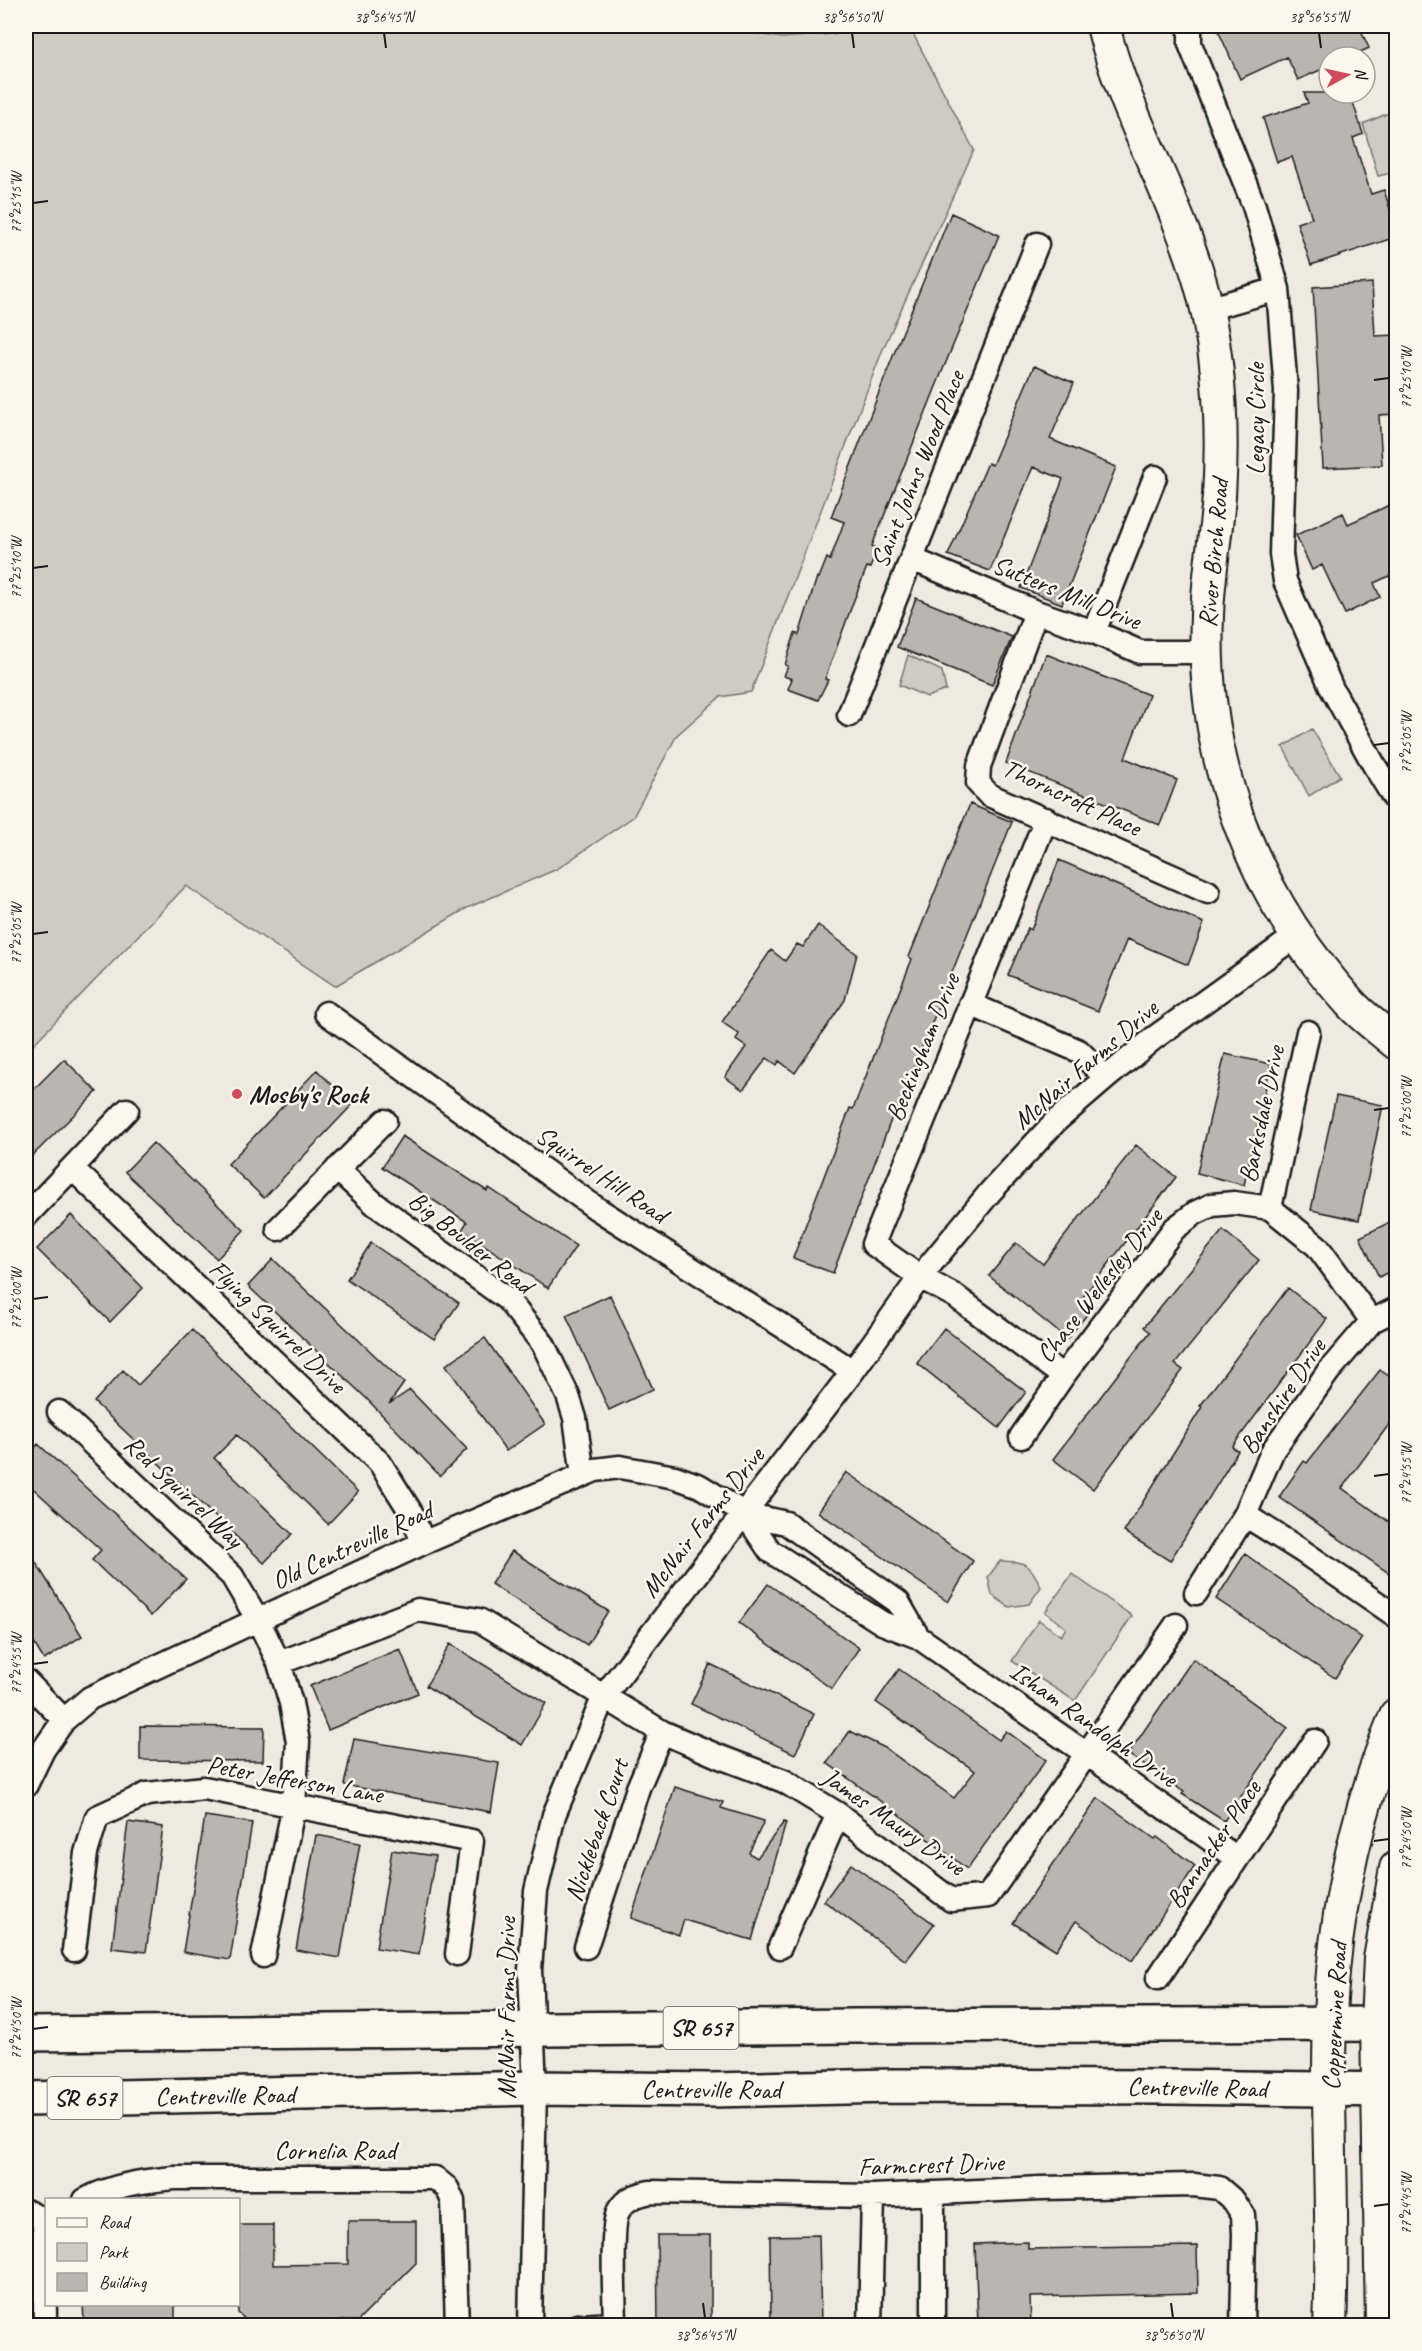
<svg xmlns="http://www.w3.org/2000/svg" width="1422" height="2351" font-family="Caveat,sans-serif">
  <rect width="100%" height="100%" fill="#eeeadf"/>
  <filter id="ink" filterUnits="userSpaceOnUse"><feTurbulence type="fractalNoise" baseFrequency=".0167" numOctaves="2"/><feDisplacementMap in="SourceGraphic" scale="12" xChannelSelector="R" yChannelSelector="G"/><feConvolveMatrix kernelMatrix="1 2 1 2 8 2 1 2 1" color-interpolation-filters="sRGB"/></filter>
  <g filter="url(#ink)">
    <path fill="#ceccc2" stroke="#75746f" stroke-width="1.5" d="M26,26H708L782,38L910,28L974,150L883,349L751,692L720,697L677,735L633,817L557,869L467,908L335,986L186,886L26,1052Z
      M1396,110V172L1378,176L1363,124Z
      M908,655L942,671L946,690L927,697L899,685Z
      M1312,729L1340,776L1309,796L1283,747Z
      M1000,1561C1026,1562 1030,1562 1041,1587L1029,1604L1009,1607L992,1595L988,1577Z
      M1072,1574L1132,1616L1075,1701L1012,1661L1039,1620L1061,1636L1066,1628L1045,1612Z"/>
    <path fill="#b9b6af" stroke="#1c1c1c" stroke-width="1.5" d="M1227,26H1359L1369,48L1349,57H1329V66L1298,80L1287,57L1240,79L1218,30Z
      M1304,93H1350L1363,134L1353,138L1371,194L1384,190L1396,228V237L1311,265L1297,223L1312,218L1292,157L1277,162L1263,118L1308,103Z
      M951,213L999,235L939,379L872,546L878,548L870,568L867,567L854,600L825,679L828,680L818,700L788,689L792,679L784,676L788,666L785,665L795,633L799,635L817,577L819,578L827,558L830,560L844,522L831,517L895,351Z
      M1372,283L1375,336L1396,335V414L1379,415L1382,465L1323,468L1313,287Z
      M1034,366L1074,383L1050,439L1116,467L1062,604L1021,588L1063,479L1033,467L990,571L948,555L988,463L992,465Z
      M1396,502V573L1374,583L1380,597L1345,614L1322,565L1312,570L1296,535L1343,513L1348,524Z
      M916,598L1012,637L992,685L897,647Z
      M1046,654L1149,695L1125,758L1177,780L1160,825L1006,763Z
      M970,804L1012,822L896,1113L894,1112L833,1273L793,1258L850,1108L853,1109L912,959L909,957Z
      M1059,860L1204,923L1188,965L1127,939L1098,1011L1008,975L1028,928L1031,930Z
      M818,925L857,954L845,1000L795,1073L779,1061L777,1065L767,1058L743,1090L725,1077L746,1047L736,1040L739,1034L722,1022L771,950L785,961L797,944L803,947Z
      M1225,1054L1271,1064L1244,1185L1197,1173Z
      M64,1059L97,1092L26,1162V1097Z
      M317,1070L352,1105L264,1198L228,1164Z
      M1336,1096L1383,1105L1359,1220L1311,1210Z
      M402,1136L487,1191L489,1188L576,1246L548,1288L462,1230L467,1222L382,1167Z
      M153,1143L244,1230L217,1259L125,1172Z
      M1136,1145L1176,1177L1083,1297L1094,1306L1067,1339L989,1276L1016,1243L1043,1264Z
      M71,1215L143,1288L110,1322L37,1249Z
      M1396,1219V1268L1379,1277L1360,1237Z
      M1223,1230L1259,1260L1175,1364L1183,1370L1093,1489L1053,1459L1150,1332L1144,1327Z
      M371,1243L459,1303L434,1339L347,1279Z
      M273,1259L404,1383L389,1404L410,1390L467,1449L440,1476L367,1399L248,1286Z
      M1288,1288L1327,1319L1232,1447L1238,1451L1170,1561L1124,1532L1202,1407L1200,1406Z
      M610,1295L653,1389L609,1410L566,1315Z
      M944,1328L1026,1392L999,1428L917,1363Z
      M192,1330L358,1492L328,1524L237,1435L214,1458L292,1534L264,1563L94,1402L123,1370L138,1385Z
      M485,1338L545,1424L506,1451L446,1365Z
      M1380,1370L1396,1381V1415L1342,1488L1396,1527V1578L1279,1497L1304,1461L1307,1463Z
      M38,1444L186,1579L151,1616L92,1560L101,1550L26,1482V1458Z
      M846,1472L973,1561L948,1602L818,1512Z
      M26,1547L82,1636L44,1660L26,1630Z
      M512,1551L608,1611L587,1645L491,1584Z
      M1245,1554L1362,1638L1335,1678L1216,1599Z
      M768,1584L859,1648L832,1689L739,1623Z
      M450,1644L546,1703L522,1745L426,1686Z
      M400,1649L418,1693L328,1730L310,1686Z
      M1193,1659L1288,1728L1224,1821L1182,1794L1184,1792L1128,1754Z
      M710,1664L814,1714L795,1754L691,1704Z
      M899,1669L999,1740L1006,1731L1046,1760L967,1869L924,1836L926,1834L827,1763L850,1731L885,1748L954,1798L975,1771L876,1702Z
      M140,1726L264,1727L263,1761L140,1760Z
      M354,1739L499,1763L491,1812L344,1785Z
      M675,1787L723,1802L721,1808L764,1821L749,1853L757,1858L784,1822L786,1823L752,1940L684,1920L679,1935L631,1918Z
      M1098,1798L1155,1839L1157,1837L1195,1866L1132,1961L1076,1921L1056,1950L1013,1923Z
      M205,1816L252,1823L230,1960L183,1952Z
      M128,1822L163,1827L146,1952L112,1948Z
      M316,1835L360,1843L340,1958L296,1950Z
      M392,1850L435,1856L419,1955L376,1948Z
      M851,1864L934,1924L906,1961L824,1901Z
      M348,2221H416V2263L358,2321L246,2320L238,2313V2225H273V2265L348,2264Z
      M657,2235H711V2325H658Z
      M819,2235L821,2325H771L770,2236Z
      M1028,2242V2249L1197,2246L1198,2293L1030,2297L1031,2325H978L975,2244Z
      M83,2304H175V2325H120V2321H84Z"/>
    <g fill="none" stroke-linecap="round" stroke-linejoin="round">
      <defs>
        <path id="street" d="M1190,26V44L1254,206L1278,289L1286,391L1281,554L1285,581L1332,689L1374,765L1396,801
          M1207,309L1278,289
          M912,559L1036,612L1094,632L1140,652H1206
          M1036,612L979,766L978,783L989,795L1208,892
          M1094,632L1155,477
          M849,715L1037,244
          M1046,819L873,1244L920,1277L955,1296L1063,1376
          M970,1004L1079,1051L1106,1078
          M326,1013L596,1208L853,1371
          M72,1168L380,1463L412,1514L423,1543
          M337,1169L375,1204L507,1299L543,1344L568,1396L575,1418L583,1475
          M1270,1208L1308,1032
          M26,1216L127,1110
          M278,1229L385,1121
          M59,1412L232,1576L258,1620L279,1663L291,1703L298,1742L294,1805L263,1956
          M1021,1437L1063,1376L1174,1229L1195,1213L1212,1205L1234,1203L1270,1208L1317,1246L1372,1321
          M1245,1515L1302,1551L1396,1616
          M1196,1593L1245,1515L1273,1450L1328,1372L1372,1321L1396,1309
          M918,1637L1237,1858
          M279,1663L418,1610L479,1620L662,1732L720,1757L784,1781L838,1814L951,1900L988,1896L1176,1625
          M26,1681L64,1720
          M26,1785L43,1750L64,1720L90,1698L423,1543L595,1470L620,1467L675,1477L700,1486L745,1514L786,1523L898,1602L918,1637L882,1623L770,1551L745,1514
          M586,1947L638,1788L662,1732
          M780,1947L838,1814
          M74,1950L86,1853L97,1817L147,1794L204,1788L472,1841L457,1954
          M1158,1978L1315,1741
          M933,2193V2326
          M85,2200C113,2185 142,2181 174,2178H435L447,2188L453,2201L457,2326
          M26,2211L44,2220L45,2326
          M530,2326L535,2088L530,1970L536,1891L554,1815L604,1696L853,1371L920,1277L991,1191L1056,1121L1106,1078L1154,1038L1297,935
          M577,2326L615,2324
          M615,2326C615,2305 610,2223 619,2210C626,2198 637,2195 650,2192L873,2196L1041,2188L1194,2185L1219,2188L1234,2201L1243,2215L1244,2234L1242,2326
          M870,2326L873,2196"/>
        <path id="secondary" d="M1103,26C1127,124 1185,210 1207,309C1220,370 1223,434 1219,496C1216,536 1208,576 1207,616C1201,761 1253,897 1351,1004C1364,1018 1381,1030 1396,1043
          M1330,2326C1335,2216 1325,2107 1331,1998C1337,1900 1359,1805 1396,1715
          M1382,2326L1377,2023L1380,1959L1396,1868"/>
        <path id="primary" d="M26,2034L855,2026L1396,2024
          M26,2099L535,2088L711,2090L893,2086L1169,2087L1396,2090"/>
      </defs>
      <use href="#street" stroke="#1c1c1c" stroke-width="27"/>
      <use href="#secondary" stroke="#1c1c1c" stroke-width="36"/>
      <use href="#primary" stroke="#1c1c1c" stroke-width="38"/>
      <use href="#street" stroke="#fbf7ec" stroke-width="22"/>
      <use href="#secondary" stroke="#fbf7ec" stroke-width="32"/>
      <use href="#primary" stroke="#fbf7ec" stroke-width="33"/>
    </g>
  </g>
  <path fill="none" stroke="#1c1c1c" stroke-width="2" d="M384,33L386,48M852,33L854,48M1319,33L1321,48M33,203L48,201M1374,380L1389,378M33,568L48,566M1374,745L1389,743M33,934L48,932M1374,1110L1389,1108M33,1299L48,1297M1374,1476L1389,1474M33,1664L48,1662M1374,1841L1389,1839M33,2029L48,2027M1374,2206L1389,2204M703,2303L705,2318M1171,2303L1173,2318"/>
  <circle fill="#d1495b" stroke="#fbf7ec" stroke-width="2" cx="237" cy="1094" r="6"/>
  <g text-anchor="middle" stroke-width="5" stroke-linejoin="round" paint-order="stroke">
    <g fill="#fbf7ec" stroke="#5f5e5a" stroke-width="1.5">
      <rect x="663.5" y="2007" width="75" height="42" rx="4.5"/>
      <rect x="47.5" y="2077" width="75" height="42" rx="4.5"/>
    </g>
    <g font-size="24" font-weight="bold" fill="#1c1c1c">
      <text x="701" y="2036">SR 657</text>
      <text x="85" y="2106">SR 657</text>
    </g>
    <g font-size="26" fill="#1c1c1c" stroke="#fbf7ec">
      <text transform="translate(1255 419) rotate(-90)" y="9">Legacy Circle</text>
      <text transform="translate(917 469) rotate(-68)" y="9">Saint Johns Wood Place</text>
      <text transform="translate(1213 553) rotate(-85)" y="9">River Birch Road</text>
      <text transform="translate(1067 592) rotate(22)" y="9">Sutters Mill Drive</text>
      <text transform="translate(1072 797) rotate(25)" y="9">Thorncroft Place</text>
      <text transform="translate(922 1047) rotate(-68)" y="9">Beckingham Drive</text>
      <text transform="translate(1085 1064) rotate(-41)" y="9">McNair Farms Drive</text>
      <text transform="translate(1261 1114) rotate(-78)" y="9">Barksdale Drive</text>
      <text transform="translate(602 1174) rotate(34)" y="9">Squirrel Hill Road</text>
      <text transform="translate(471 1242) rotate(38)" y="9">Big Boulder Road</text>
      <text transform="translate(1099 1285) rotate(-52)" y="9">Chase Wellesley Drive</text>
      <text transform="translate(278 1326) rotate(44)" y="9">Flying Squirrel Drive</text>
      <text transform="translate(1282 1396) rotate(-56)" y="9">Banshire Drive</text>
      <text transform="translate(184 1491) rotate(43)" y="9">Red Squirrel Way</text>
      <text transform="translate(702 1522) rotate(-52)" y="9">McNair Farms Drive</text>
      <text transform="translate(352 1545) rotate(-25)" y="9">Old Centreville Road</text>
      <text transform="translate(1094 1724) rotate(35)" y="9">Isham Randolph Drive</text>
      <text transform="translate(295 1779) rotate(10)" y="9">Peter Jefferson Lane</text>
      <text transform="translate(894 1821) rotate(35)" y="9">James Maury Drive</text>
      <text transform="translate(596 1830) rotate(-71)" y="9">Nickleback Court</text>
      <text transform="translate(1213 1844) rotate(-56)" y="9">Bannacker Place</text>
      <text transform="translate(506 2008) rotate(-90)" y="9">McNair Farms Drive</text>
      <text transform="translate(1334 2016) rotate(-87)" y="9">Coppermine Road</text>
      <text transform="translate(1197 2087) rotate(1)" y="9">Centreville Road</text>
      <text x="711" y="2098">Centreville Road</text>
      <text transform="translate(225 2095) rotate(-1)" y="9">Centreville Road</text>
      <text x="335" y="2159">Cornelia Road</text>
      <text transform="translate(931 2164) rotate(-2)" y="9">Farmcrest Drive</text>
    </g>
    <g font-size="26" font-weight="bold" fill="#1c1c1c" stroke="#fbf7ec" text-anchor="start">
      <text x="249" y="1103">Mosby's Rock</text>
    </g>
  </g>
  <rect width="1422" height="2351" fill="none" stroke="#fbf7ec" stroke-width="66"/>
  <rect x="45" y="2198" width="195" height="108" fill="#fbf7ec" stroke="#a29f99" stroke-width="1.5"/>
  <rect x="57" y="2218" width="30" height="9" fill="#fbf7ec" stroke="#a29f99" stroke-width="1.5"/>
  <text x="99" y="2228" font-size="18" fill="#1c1c1c">Road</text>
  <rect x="57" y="2243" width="30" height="18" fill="#ceccc2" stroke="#a29f99" stroke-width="1.5"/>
  <text x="99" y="2258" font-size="18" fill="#1c1c1c">Park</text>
  <rect x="57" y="2273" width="30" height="18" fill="#b9b6af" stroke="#a29f99" stroke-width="1.5"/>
  <text x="99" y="2288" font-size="18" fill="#1c1c1c">Building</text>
  <g transform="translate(1347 75) rotate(82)"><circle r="28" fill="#fbf7ec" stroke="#a29f99" stroke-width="1.5"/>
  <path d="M0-4.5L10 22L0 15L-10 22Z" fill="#d1495b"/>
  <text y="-9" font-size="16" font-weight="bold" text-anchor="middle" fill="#1c1c1c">N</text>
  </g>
  <rect x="33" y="33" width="1356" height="2285" fill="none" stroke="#1c1c1c" stroke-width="2"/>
  <g font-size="15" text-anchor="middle" fill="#1c1c1c">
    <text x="384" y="22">38°56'45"N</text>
    <text x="852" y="22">38°56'50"N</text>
    <text x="1319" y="22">38°56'55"N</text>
    <text transform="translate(16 203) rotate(-90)" y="5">77°25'15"W</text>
    <text transform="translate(1406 378) rotate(-90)" y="5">77°25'10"W</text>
    <text transform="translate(16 568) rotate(-90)" y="5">77°25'10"W</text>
    <text transform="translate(1406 743) rotate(-90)" y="5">77°25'05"W</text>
    <text transform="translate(16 934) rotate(-90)" y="5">77°25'05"W</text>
    <text transform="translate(1406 1108) rotate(-90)" y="5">77°25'00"W</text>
    <text transform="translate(16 1299) rotate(-90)" y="5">77°25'00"W</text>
    <text transform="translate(1406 1474) rotate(-90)" y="5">77°24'55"W</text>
    <text transform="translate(16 1664) rotate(-90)" y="5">77°24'55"W</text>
    <text transform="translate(1406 1839) rotate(-90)" y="5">77°24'50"W</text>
    <text transform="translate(16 2029) rotate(-90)" y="5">77°24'50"W</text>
    <text transform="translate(1406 2204) rotate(-90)" y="5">77°24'45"W</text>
    <text x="705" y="2340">38°56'45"N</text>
    <text x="1173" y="2340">38°56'50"N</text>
  </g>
</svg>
